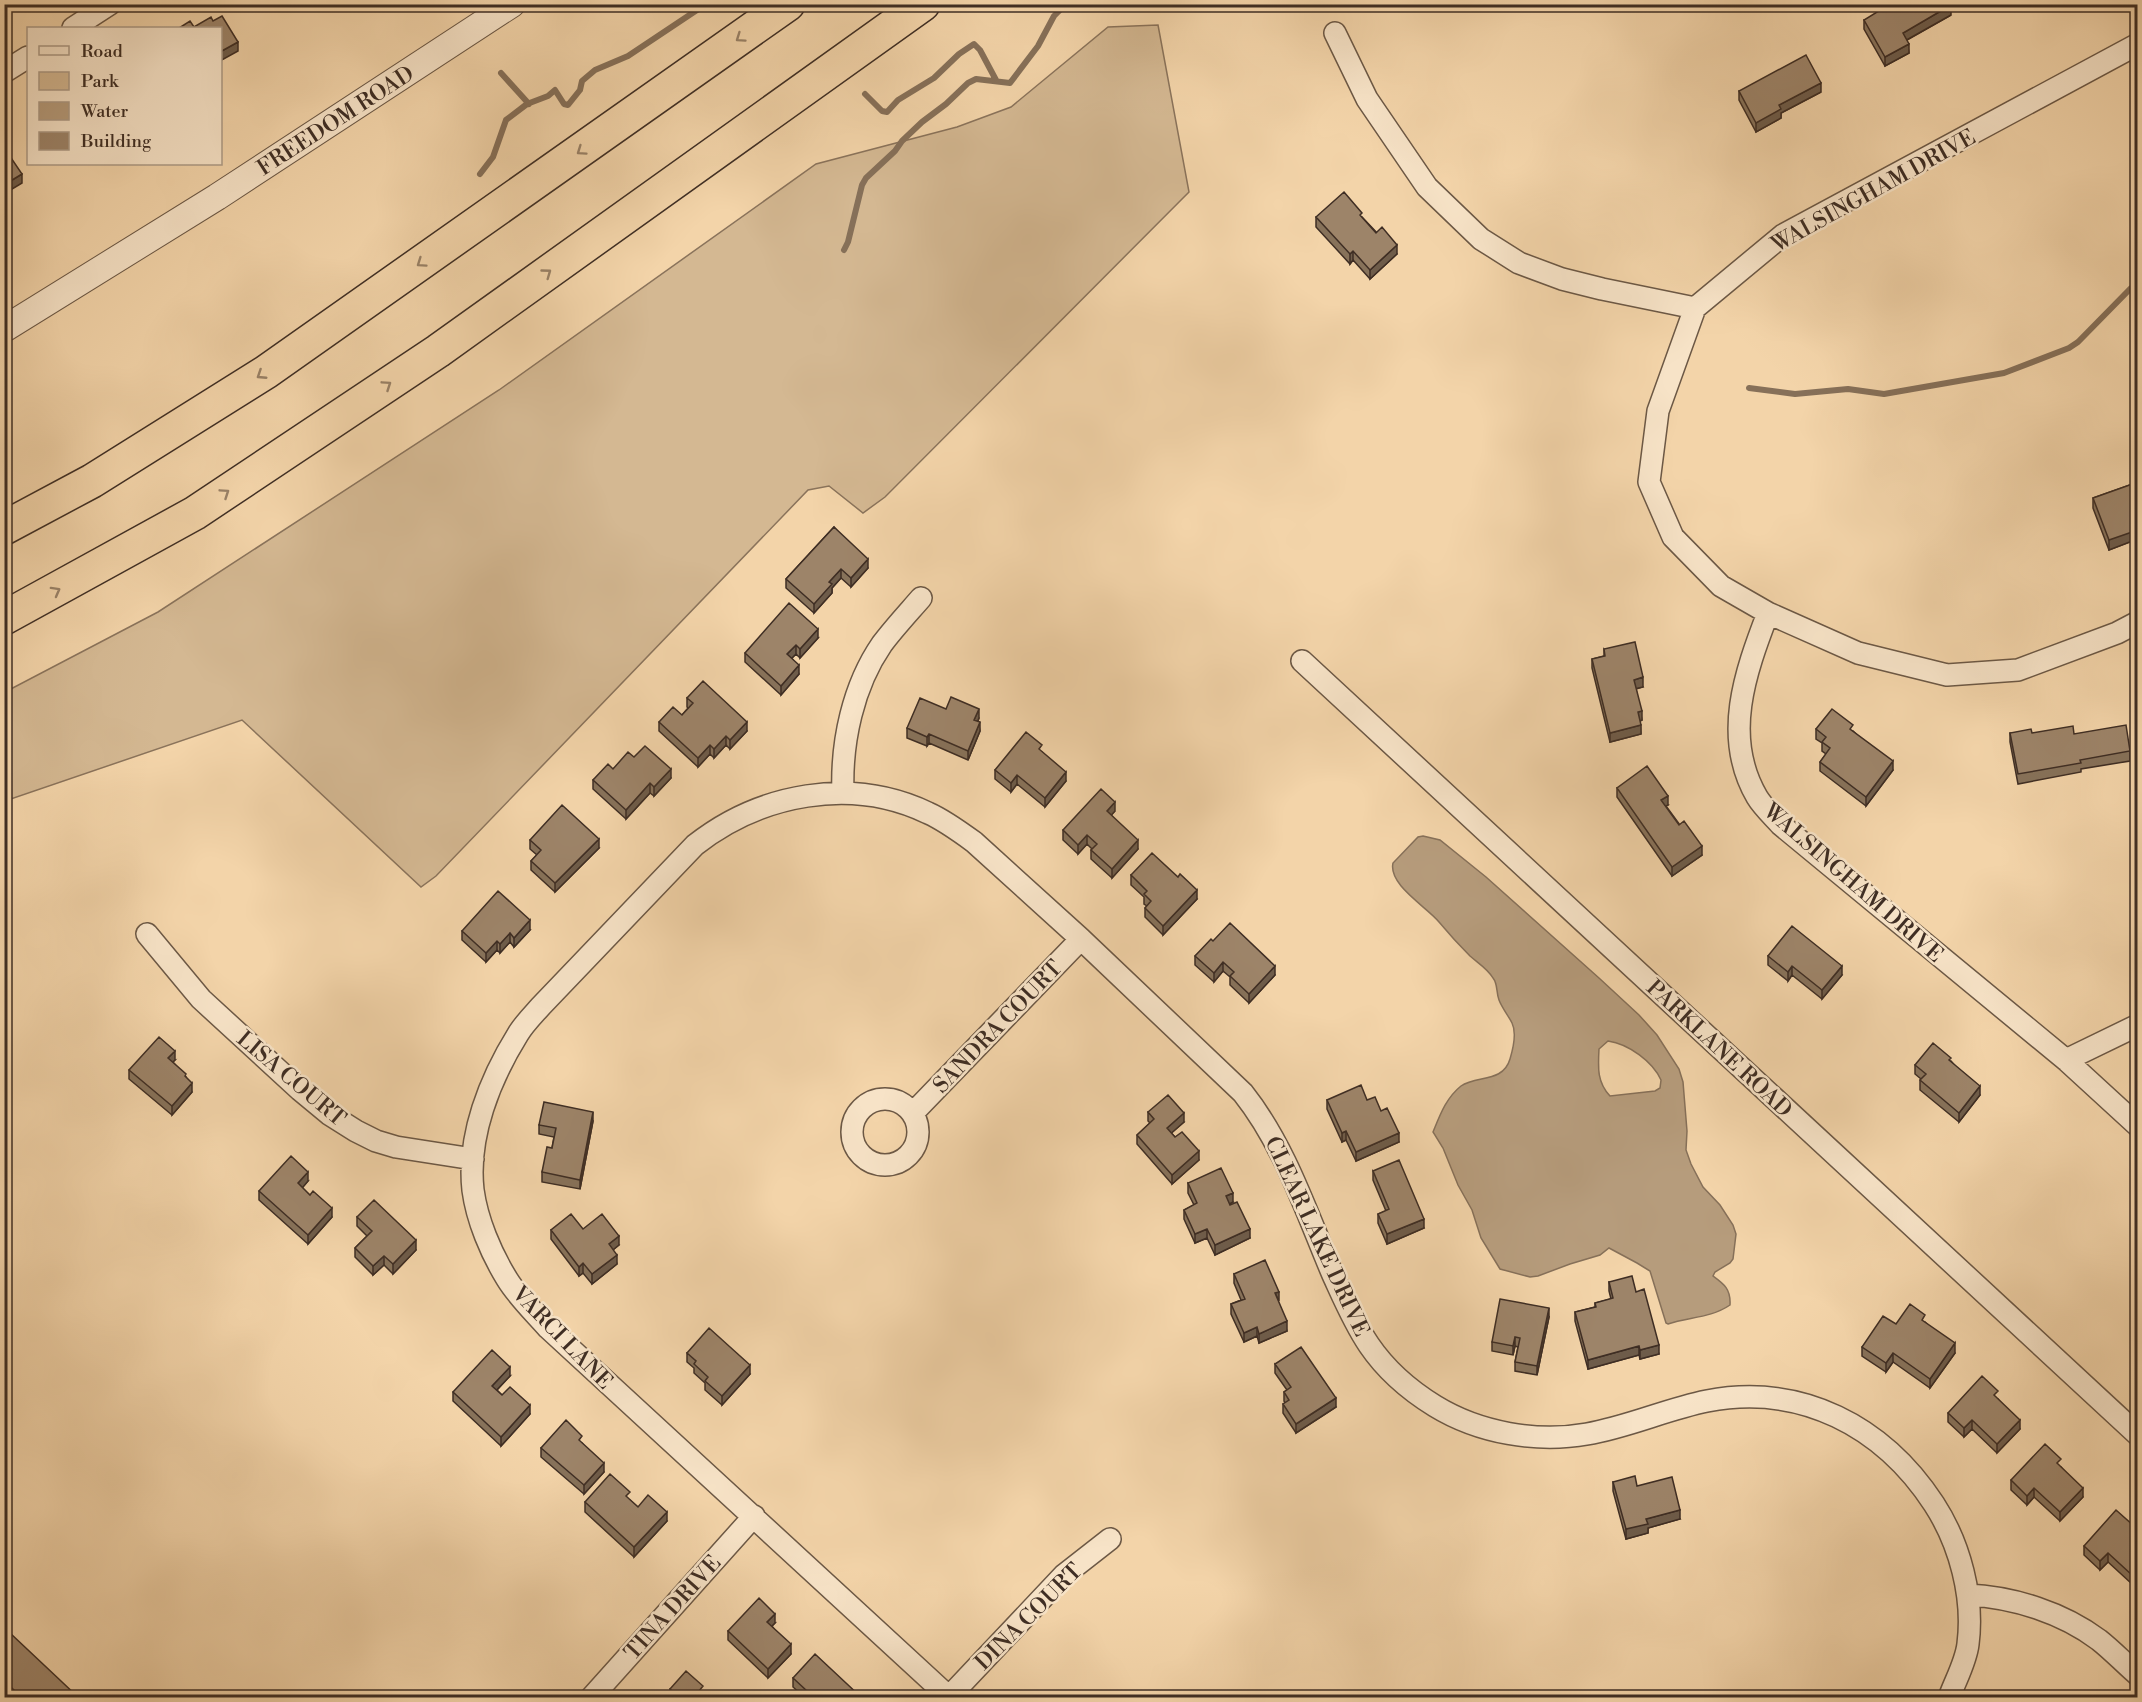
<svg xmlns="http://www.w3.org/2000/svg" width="2142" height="1702" font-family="'Libre Bodoni',serif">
  <rect width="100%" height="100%" fill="#f3d4a9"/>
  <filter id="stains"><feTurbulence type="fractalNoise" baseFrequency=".00333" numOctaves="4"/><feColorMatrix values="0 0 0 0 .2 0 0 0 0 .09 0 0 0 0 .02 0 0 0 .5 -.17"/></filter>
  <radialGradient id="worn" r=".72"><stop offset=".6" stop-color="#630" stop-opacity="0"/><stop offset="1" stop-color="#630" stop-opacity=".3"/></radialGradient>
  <path fill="#d4b892" stroke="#8a735b" stroke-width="1.5" d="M1158,25L1189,192L885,497L863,513L829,486L808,490L436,876L421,887L242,720L5,801V692L158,612L499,390L816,164L957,127L1011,107L1108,27Z"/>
  <path fill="#b69c7c" stroke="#867059" stroke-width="1.5" fill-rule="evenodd" d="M1423,836L1440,840L1486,877L1599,978L1639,1015L1657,1035L1679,1069L1683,1082L1687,1131L1686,1150L1691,1164L1703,1187L1720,1205L1733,1225L1736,1234L1733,1259L1730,1263L1715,1272L1713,1276C1724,1284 1731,1289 1730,1305C1711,1318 1689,1317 1668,1324L1666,1323L1650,1271L1637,1263L1609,1248L1600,1255L1570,1264L1538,1276L1530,1277L1500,1269L1481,1238L1472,1210L1458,1185L1443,1148L1433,1132C1440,1115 1446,1098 1461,1086C1477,1075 1503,1083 1510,1059C1513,1049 1517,1033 1512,1023C1508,1015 1502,1008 1499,1000C1496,992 1498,984 1493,978C1488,969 1478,963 1470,956C1459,945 1449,934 1439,922C1427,907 1388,885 1393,863L1418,837ZM1608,1041C1629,1044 1653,1062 1661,1080L1660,1088L1655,1091L1610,1096C1597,1082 1598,1068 1599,1049Z"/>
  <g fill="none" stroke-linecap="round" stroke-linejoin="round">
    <path stroke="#867059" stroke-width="6" d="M501,73L529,104
      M865,94L882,111L887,112L898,100L934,78L959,54L974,44L980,50L996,80
      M480,174L493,157L506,120L527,104L548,96L555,90L564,104L568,105L580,90L582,81L595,70L628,56L706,4
      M844,250L848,242L862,185L866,178L895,151L902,141L922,122L946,104L968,83L976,79L1010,83L1038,46L1054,16L1061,9L1067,5L1084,4
      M1749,388L1795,394L1848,389L1884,394L2004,373L2069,348L2078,342L2131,288L2138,284"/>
    <defs>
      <path id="minor" d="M73,28L110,4
        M1335,33L1367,99L1427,187L1481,239L1519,263L1562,279L1602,289L1695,308
        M2138,44L1783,235L1695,308L1658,411L1649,482L1673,537L1721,586L1768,613L1858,653L1947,675L2018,670L2117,633L2138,622
        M4,72L28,57
        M1768,613C1745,673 1722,737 1757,797C1763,807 1773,816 1781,825L2066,1060L2138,1126
        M1302,661L2138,1435
        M843,793C841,742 853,686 882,644C894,628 908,613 921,598
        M147,934L201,999L300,1090L329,1114L356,1131L376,1141L396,1147L473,1159
        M2066,1060L2138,1025
        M852 1132a33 33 0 1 1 66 0a33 33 0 1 1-66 0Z
        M913,1113L1081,939
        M1968,1595C2014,1597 2063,1613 2099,1640C2113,1651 2125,1664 2138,1675
        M949,1697L1064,1575L1110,1539
        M591,1698L754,1516
        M950,1698L548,1328C534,1312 518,1297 507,1279C491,1253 477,1220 473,1190C467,1136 490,1079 518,1034C524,1024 533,1015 541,1006L695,845C760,794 851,776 928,813C944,820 959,831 974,842L1081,939L1243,1093C1285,1146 1307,1214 1333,1275C1344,1299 1354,1323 1369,1345C1386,1370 1409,1390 1435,1406C1479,1433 1537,1443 1587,1434C1628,1427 1667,1409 1707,1401C1801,1383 1883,1426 1934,1504C1960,1544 1974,1597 1968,1644C1966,1662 1955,1681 1949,1698"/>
      <path id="tertiary" d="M4,329L217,197L512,4"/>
      <path id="motorway" d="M4,528L92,481L266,372L788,4
        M4,618L195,513L438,351L923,4"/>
    </defs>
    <use href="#minor" stroke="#6c5845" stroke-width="24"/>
    <use href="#tertiary" stroke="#6c5845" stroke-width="28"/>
    <use href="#motorway" stroke="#3f2e24" stroke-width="36"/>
    <use href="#minor" stroke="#f7e3c7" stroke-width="21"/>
    <use href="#tertiary" stroke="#f7e3c7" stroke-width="26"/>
    <use href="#motorway" stroke="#f3d4a9" stroke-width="33"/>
  </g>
  <path fill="#87725a" stroke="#3f2e24" stroke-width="1.5" d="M274,4H293L291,10Z
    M1951,15L1907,40L1909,53L1885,66L1864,29V20Z
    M1739,91L1821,92L1781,113V118L1756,132L1739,100Z
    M1316,217H1362L1397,254L1370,279L1353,260L1350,264L1316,227Z
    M2138,482V530L2135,531V540L2109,550L2093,508V498Z
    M834,527L868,568L851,587L841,578L832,588V593L814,613L786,588V579Z
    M818,638L800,658L796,654L792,658L799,674L781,695L745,662V653Z
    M1604,649L1643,687L1636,689L1642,720L1640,721L1641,734L1610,742L1592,668V659L1604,656Z
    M687,698L747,731L730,749L726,745L714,758L710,754L698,767L659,731V722L682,715L688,708L687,707Z
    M946,709L979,718L978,721L980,731L968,760L929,743L927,746L907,738V728Z
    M1816,729L1853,731L1893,770L1866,806L1820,771V762L1826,754L1822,751V743L1816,739Z
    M2010,733L2074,734L2130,751V761L2081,769V772L2018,784L2010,742Z
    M1042,752L1066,781L1045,807L1017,784L1011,792L995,779V770Z
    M634,757L671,778L654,796L650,793L626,819L593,789V780Z
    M1617,788L1668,805L1666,806L1702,855L1672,876L1617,797Z
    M1115,811L1111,815L1138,849L1112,878L1091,859V850L1092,849L1087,844L1078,854L1063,840V830Z
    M530,840L599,848L555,892L531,870V861L537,855L530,849Z
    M1131,875L1197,899L1163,935L1145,917V908L1147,906L1144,904V897L1131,885Z
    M530,930L514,947L510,942L500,953L497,950L486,962L462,940V931Z
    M1213,941L1275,975L1249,1003L1230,985V977L1223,971L1214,982L1195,965V956Z
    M1768,956L1842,975L1822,999L1792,975L1788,981L1768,965Z
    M175,1060L173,1062L186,1077L192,1092L172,1115L129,1079V1070Z
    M1951,1061L1980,1095L1959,1122L1920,1090V1080L1921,1079L1915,1074V1065Z
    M1327,1100H1367L1381,1111L1399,1142L1356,1161L1346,1140L1342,1142L1327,1109Z
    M1148,1112L1184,1122L1171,1133L1199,1160L1172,1184L1137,1144V1135L1150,1123L1148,1121Z
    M593,1121L580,1189L542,1182V1172L552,1148L554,1137L539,1134V1125Z
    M1373,1171L1424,1228L1387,1244L1378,1223V1214L1386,1211L1373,1180Z
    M308,1181L302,1188L332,1217L308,1244L259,1200V1191Z
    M1188,1183L1233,1202L1229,1204L1250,1238L1215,1255L1207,1238L1195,1243L1184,1219V1210L1194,1205L1188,1193Z
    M357,1217L416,1250L393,1274L384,1265L373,1275L355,1257V1248L367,1236L357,1226Z
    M583,1229L619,1245L613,1250L617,1264L592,1284L583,1273L579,1276L551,1239V1230Z
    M1234,1274L1278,1301L1287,1331L1259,1343L1257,1336L1244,1342L1231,1314V1304L1241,1300L1234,1283Z
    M1609,1282L1636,1292L1659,1354L1640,1359L1639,1355L1588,1369L1575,1321V1312L1595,1307V1303L1611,1299L1609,1291Z
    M1549,1317L1537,1375L1515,1371V1362L1518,1347L1515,1346L1513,1355L1492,1351V1342Z
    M1925,1322L1955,1353L1930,1388L1893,1362L1886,1372L1862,1356V1347L1896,1324Z
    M687,1353L750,1374L722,1405L705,1390V1383L694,1373V1368L687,1362Z
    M1275,1364L1336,1407L1296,1433L1283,1413V1404L1285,1403L1284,1401V1392L1287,1390L1275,1373Z
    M510,1376L497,1390L502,1395L530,1414L501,1446L453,1401V1392Z
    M1998,1399L2020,1429L1997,1453L1972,1429L1964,1437L1948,1422V1413Z
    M582,1443L604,1472L584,1494L541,1457V1448Z
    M2061,1467L2083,1497L2060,1521L2034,1497L2027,1505L2011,1490V1480Z
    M1613,1482L1637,1486L1680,1519L1648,1528V1533L1626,1539L1613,1491Z
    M630,1500L638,1507L667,1521L634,1557L585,1512V1502Z
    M2134,1531L2138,1534V1578L2132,1584L2108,1562L2100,1570L2084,1555V1546Z
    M775,1623L772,1626L791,1654L768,1678L728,1640V1631Z
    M4,1640L79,1698H13L4,1690Z
    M793,1678L862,1698H803V1696L793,1687Z
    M670,1689L703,1694L706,1698H670Z"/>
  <path fill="#6e5c4a" stroke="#3f2e24" stroke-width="1.5" d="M1951,5V15L1903,42V33Z
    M238,42V51L220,61V52Z
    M1909,44V53L1885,66V57Z
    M1821,83V92L1781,113V118L1756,132V123L1779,105Z
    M22,174V183L4,194V185Z
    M1397,245V254L1370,279V270Z
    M1353,251V260L1350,264V254Z
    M2138,520V530L2135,531V540L2109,550V540L2132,523Z
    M868,559V568L851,587V578Z
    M841,569V578L832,588V593L814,613V604L829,582Z
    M818,629V638L800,658V649Z
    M796,645V654L787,663V654Z
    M799,665V674L781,695V686Z
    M1643,677V687L1634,689V680Z
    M979,709V718L974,729V720Z
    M1642,711V720L1638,722V712Z
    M747,722V731L730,749V740Z
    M980,722V731L968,760V751Z
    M1641,725V734L1610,742V733Z
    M929,734V743L927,746V737Z
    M726,736V745L714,758V749Z
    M710,745V754L698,767V758Z
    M1893,761V770L1866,806V797Z
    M671,769V778L654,796V787Z
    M1066,772V781L1045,807V798Z
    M1017,775V784L1011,792V783Z
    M650,783V793L626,819V810Z
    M1668,796V805L1661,809V800Z
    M1115,802V811L1107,820V811Z
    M1087,835V844L1078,854V845Z
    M599,839V848L555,892V883Z
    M1138,840V849L1112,878V869Z
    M1702,846V855L1672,876V867Z
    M1197,890V899L1163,935V926Z
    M530,920V930L514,947V938Z
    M510,933V942L500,953V944Z
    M497,941V950L486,962V953Z
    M1223,962V971L1214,982V973Z
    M1275,966V975L1249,1003V994Z
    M1792,966V975L1788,981V972Z
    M1842,966V975L1822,999V990Z
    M175,1051V1060L168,1067V1058Z
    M192,1083V1092L172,1115V1106Z
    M1980,1086V1095L1959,1122V1113Z
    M593,1112V1121L580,1189V1180Z
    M1184,1113V1122L1167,1137V1128Z
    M1346,1131V1140L1342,1142V1133Z
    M1399,1133V1142L1356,1161V1152Z
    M1199,1151V1160L1172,1184V1175Z
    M308,1172V1181L298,1193V1183Z
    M1233,1193V1202L1226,1206V1196Z
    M332,1208V1217L308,1244V1235Z
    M1424,1219V1228L1387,1244V1234Z
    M1207,1229V1238L1195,1243V1234Z
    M1250,1229V1238L1215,1255V1245Z
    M619,1236V1245L609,1253V1244Z
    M416,1240V1250L393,1274V1264Z
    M617,1255V1264L592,1284V1274Z
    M384,1256V1265L373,1275V1266Z
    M583,1263V1273L579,1276V1267Z
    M1279,1292V1301L1275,1293Z
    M1549,1308V1317L1537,1375V1366Z
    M1287,1321V1331L1259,1343V1334Z
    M1257,1327V1336L1244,1342V1333Z
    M1515,1337V1346L1513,1355V1346Z
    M1955,1343V1353L1930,1388V1379Z
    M1659,1345V1354L1640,1359V1350Z
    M1639,1346V1355L1588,1369V1360Z
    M1893,1353V1362L1886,1372V1363Z
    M750,1365V1374L722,1405V1396Z
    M510,1367V1376L492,1395V1386Z
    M1336,1398V1407L1296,1433V1424Z
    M530,1405V1414L501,1446V1437Z
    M1972,1420V1429L1964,1437V1428Z
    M2020,1420V1429L1997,1453V1444Z
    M604,1463V1472L584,1494V1485Z
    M2034,1488V1497L2027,1505V1496Z
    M2083,1488V1497L2060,1521V1512Z
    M1680,1510V1519L1648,1528V1533L1626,1539V1529L1646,1519Z
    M667,1512V1521L634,1557V1547Z
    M2108,1553V1562L2100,1570V1561Z
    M2138,1569V1578L2132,1584V1575Z
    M775,1614V1623L767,1631V1622Z
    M791,1644V1654L768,1678V1669Z"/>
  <path fill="#9d8469" stroke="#3f2e24" stroke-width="1.5" d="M1890,4H1950L1951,5L1903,33L1909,44L1885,57L1864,20Z
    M222,16L238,42L220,52V28H179L190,21L194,27L211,17L213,21Z
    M1806,55L1821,83L1779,105L1781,109L1756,123L1739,91Z
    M5,149L22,174L4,185V150Z
    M1344,192L1362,213L1360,215L1376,233L1382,227L1397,245L1370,270L1353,251L1350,254L1316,217Z
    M2138,482V520L2132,523L2135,531L2109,540L2093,498Z
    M834,527L868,559L851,578L841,569L829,582L832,584L814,604L786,579Z
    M789,603L818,629L800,649L796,645L787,654L799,665L781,686L745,653Z
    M1635,642L1643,677L1634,680L1642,711L1638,712L1641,725L1610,733L1592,659L1605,656L1604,649Z
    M703,681L747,722L730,740L726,736L714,749L710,745L698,758L659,722L673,707L682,715L693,703L687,698Z
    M951,697L979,709L974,720L980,722L968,751L929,734L927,737L907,728L920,698L946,709Z
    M1832,709L1853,725L1850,729L1893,761L1866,797L1820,762L1830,748L1822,742L1826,737L1816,729Z
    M2126,725L2130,751L2080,760L2081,763L2018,774L2010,733L2031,729L2032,733L2073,726L2074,734Z
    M1026,732L1042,745L1039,749L1066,772L1045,798L1017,775L1011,783L995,770Z
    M645,746L671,769L654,787L650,783L626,810L593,780L608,764L613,769L628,752L634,757Z
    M1647,766L1668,796L1661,800L1679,825L1684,821L1702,846L1672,867L1617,788Z
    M1101,789L1115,802L1107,811L1138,840L1112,869L1091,850L1097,844L1087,835L1078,845L1063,830Z
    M562,805L599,839L555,883L531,861L541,850L530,840Z
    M1152,853L1178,877L1180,874L1197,890L1163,926L1145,908L1151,901L1144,894L1147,891L1131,875Z
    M498,891L530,920L514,938L510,933L500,944L497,941L486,953L462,931Z
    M1230,923L1275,966L1249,994L1230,976L1234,972L1223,962L1214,973L1195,956L1211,939L1213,941Z
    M1792,926L1842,966L1822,990L1792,966L1788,972L1768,956Z
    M159,1037L175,1051L168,1058L186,1074L185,1076L192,1083L172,1106L129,1070Z
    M1933,1043L1951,1058L1949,1060L1980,1086L1959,1113L1920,1080L1926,1074L1915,1065Z
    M1361,1085L1367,1100L1375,1097L1381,1111L1387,1108L1399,1133L1356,1152L1346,1131L1342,1133L1327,1100Z
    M1168,1095L1184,1113L1167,1128L1175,1137L1182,1132L1199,1151L1172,1175L1137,1135L1154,1119L1148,1112Z
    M544,1102L593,1112L580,1180L542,1172L547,1147L552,1148L556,1128L539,1125Z
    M291,1156L308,1172L298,1183L310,1195L313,1191L332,1208L308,1235L259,1191Z
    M1399,1160L1424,1219L1387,1234L1378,1214L1389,1209L1373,1171Z
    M1221,1168L1233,1193L1226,1196L1230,1205L1237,1202L1250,1229L1215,1245L1207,1229L1195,1234L1184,1210L1197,1203L1188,1183Z
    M374,1200L416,1240L393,1264L384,1256L373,1266L355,1248L372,1231L357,1217Z
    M571,1214L583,1229L602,1214L619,1236L609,1244L617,1255L592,1274L583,1263L579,1267L551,1230Z
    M1265,1260L1279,1292L1275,1293L1287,1321L1259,1334L1257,1327L1244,1333L1231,1304L1245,1299L1234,1274Z
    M1632,1276L1636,1292L1644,1289L1659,1345L1640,1350L1639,1346L1588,1360L1575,1312L1596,1307L1595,1303L1613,1298L1609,1282Z
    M1500,1299L1549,1308L1537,1366L1515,1362L1520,1338L1515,1337L1513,1346L1492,1342Z
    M1910,1304L1925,1315L1922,1320L1955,1343L1930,1379L1893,1353L1886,1363L1862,1347L1883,1316L1896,1324Z
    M709,1328L750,1365L722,1396L705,1381L708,1377L694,1364L696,1361L687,1353Z
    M1301,1347L1336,1398L1296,1424L1283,1404L1289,1400L1284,1392L1291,1387L1275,1364Z
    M492,1350L510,1367L492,1386L502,1395L510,1387L530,1405L501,1437L453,1392Z
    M1982,1376L1998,1391L1994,1395L2020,1420L1997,1444L1972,1420L1964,1428L1948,1413Z
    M566,1420L582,1436L579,1440L604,1463L584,1485L541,1448Z
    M2045,1444L2061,1459L2057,1463L2083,1488L2060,1512L2034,1488L2027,1496L2011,1480Z
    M610,1474L630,1492L626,1496L638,1507L648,1495L667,1512L634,1547L585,1502Z
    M1635,1476L1637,1486L1672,1477L1680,1510L1646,1519L1648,1524L1626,1529L1613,1482Z
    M2116,1510L2134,1526L2131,1528L2138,1534V1569L2132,1575L2108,1553L2100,1561L2084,1546Z
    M759,1598L775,1614L767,1622L791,1644L768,1669L728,1631Z
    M10,1633L79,1698H23L4,1681V1640Z
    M815,1654L862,1698H805L803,1695L807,1691L793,1678Z
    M686,1671L703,1686L699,1691L706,1698H679L670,1689Z"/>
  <defs><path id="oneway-chevron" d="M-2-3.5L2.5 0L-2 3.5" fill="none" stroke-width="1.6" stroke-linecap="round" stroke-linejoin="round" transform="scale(1.5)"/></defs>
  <g stroke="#998166">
    <use href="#oneway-chevron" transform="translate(740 38) rotate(145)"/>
    <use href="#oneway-chevron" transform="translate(581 151) rotate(145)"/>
    <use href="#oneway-chevron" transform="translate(421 263) rotate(145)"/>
    <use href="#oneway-chevron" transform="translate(547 273) rotate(-36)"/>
    <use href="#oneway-chevron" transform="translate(261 375) rotate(147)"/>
    <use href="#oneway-chevron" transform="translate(387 385) rotate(-34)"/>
    <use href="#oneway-chevron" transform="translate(225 493) rotate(-34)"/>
    <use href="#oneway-chevron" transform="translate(56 591) rotate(-29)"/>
  </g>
  <g text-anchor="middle" stroke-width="5" stroke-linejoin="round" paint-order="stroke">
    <g font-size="22" fill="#3f2e24" stroke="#f7e3c7">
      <text transform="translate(335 120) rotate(-33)" y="8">FREEDOM ROAD</text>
      <text transform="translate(1873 190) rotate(-29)" y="8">WALSINGHAM DRIVE</text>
      <text transform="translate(1854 882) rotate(41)" y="8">WALSINGHAM DRIVE</text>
      <text transform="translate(997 1026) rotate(-46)" y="8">SANDRA COURT</text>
      <text transform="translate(1720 1048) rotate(43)" y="8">PARKLANE ROAD</text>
      <text transform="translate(292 1078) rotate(40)" y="8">LISA COURT</text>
      <text transform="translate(1318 1236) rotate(65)" y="8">CLEAR LAKE DRIVE</text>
      <text transform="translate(563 1337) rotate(46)" y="8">VARCI LANE</text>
      <text transform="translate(672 1607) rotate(-48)" y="8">TINA DRIVE</text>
      <text transform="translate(1028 1616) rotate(-45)" y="8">DINA COURT</text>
    </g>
  </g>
  <rect width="2142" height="1702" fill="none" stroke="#f3d4a9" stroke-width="24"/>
  <rect x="6" y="6" width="2130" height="1690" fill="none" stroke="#3f2e24" stroke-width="3"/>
  <rect x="12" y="12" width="2118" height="1678" fill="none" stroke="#3f2e24" stroke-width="1.5"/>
  <rect x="27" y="27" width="195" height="138" fill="#f7e3c7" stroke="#ad9b86" stroke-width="1.5"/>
  <rect x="39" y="46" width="30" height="9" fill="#f7e3c7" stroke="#ad9b86" stroke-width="1.5"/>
  <text x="81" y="57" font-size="18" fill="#3f2e24">Road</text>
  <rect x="39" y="72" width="30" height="18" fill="#d4b892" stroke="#ad9b86" stroke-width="1.5"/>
  <text x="81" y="87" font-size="18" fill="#3f2e24">Park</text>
  <rect x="39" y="102" width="30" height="18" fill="#b69c7c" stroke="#ad9b86" stroke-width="1.5"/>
  <text x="81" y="117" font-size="18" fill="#3f2e24">Water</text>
  <rect x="39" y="132" width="30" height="18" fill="#9d8469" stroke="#ad9b86" stroke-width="1.5"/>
  <text x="81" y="147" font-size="18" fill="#3f2e24">Building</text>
  <rect width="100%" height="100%" filter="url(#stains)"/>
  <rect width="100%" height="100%" fill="url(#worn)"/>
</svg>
